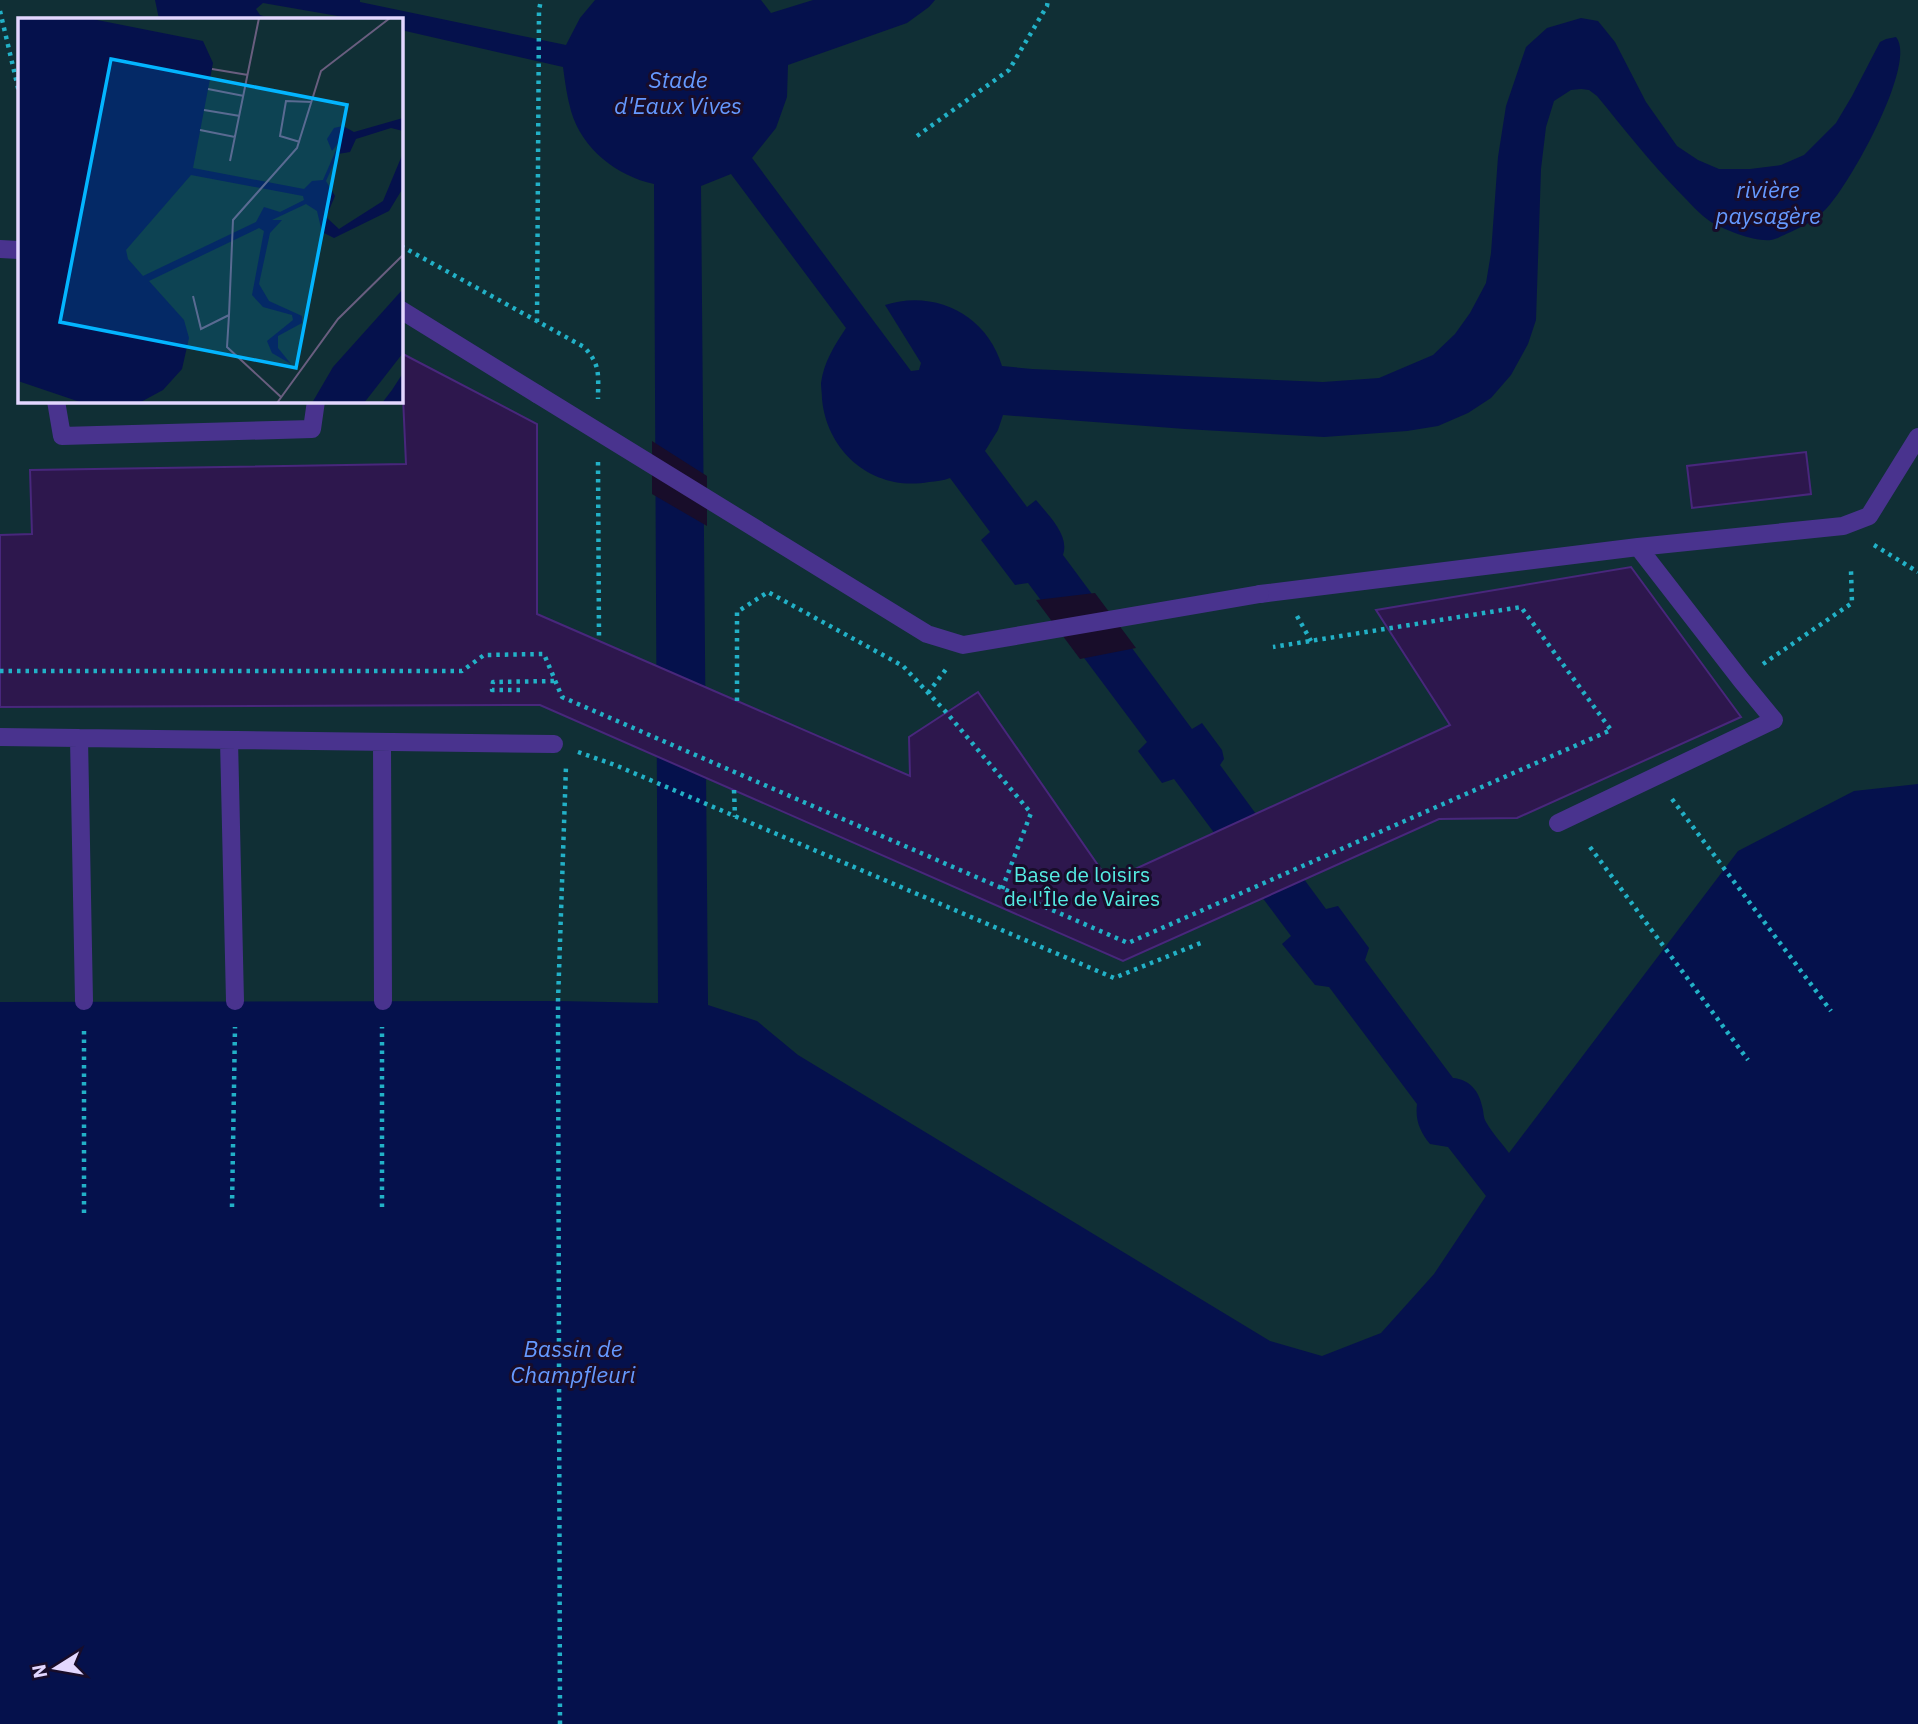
<svg xmlns="http://www.w3.org/2000/svg" width="1918" height="1724" font-family="'IBM Plex Sans',sans-serif">
  <rect width="100%" height="100%" fill="#180d2a"/>
  <path fill="#102f35" fill-rule="evenodd" d="M0,0H1918V1724H0ZM19,19H401V401H19Z"/>
  <path fill="#05114c" fill-rule="evenodd" d="M155,0H360V2L566,45L580,18L595,0H761L771,13L813,0H935L929,7L907,23L788,65L787,97L776,128L752,158L911,371L919,370L921,363L885,305C935,289 987,315 1002,366L1032,369L1323,382L1379,378L1433,355L1455,334L1470,313L1486,283L1491,253L1498,157L1506,106L1526,47L1547,28L1581,18L1598,21L1615,42L1646,102L1677,146L1698,160L1719,169H1750L1781,165L1804,155L1836,123L1852,96L1880,42L1886,39L1896,37C1918,63 1849,186 1826,209C1814,221 1802,227 1786,234C1782,236 1776,239 1771,240C1755,242 1725,230 1711,222C1700,215 1689,202 1680,193C1650,162 1624,129 1597,96L1589,90L1581,89L1571,90L1554,101L1546,127L1541,169L1536,320L1528,344L1511,375L1491,398L1468,413L1438,426L1407,431L1324,437L1185,429L1003,415L998,430L985,451L1027,507L1036,500C1048,515 1070,535 1063,555L1192,729L1202,723L1222,750L1224,759L1220,765L1326,909L1338,906L1369,948L1365,960L1453,1078C1469,1079 1479,1091 1482,1106C1484,1112 1483,1117 1486,1122C1492,1133 1502,1143 1509,1153L1738,851L1854,791L1918,784V1724H0V1002L558,1001L658,1003L654,184C617,176 582,149 571,111C567,97 565,82 563,67L401,30V19H355L263,3L256,9L260,15L272,19H159ZM731,174L846,328C834,346 824,362 821,383C821,388 822,394 822,399C827,453 874,492 929,482C936,481 943,481 950,478L990,532L981,540L1015,585L1028,583L1147,742L1138,751L1162,783L1174,779L1291,936L1282,944L1315,985L1329,987L1417,1104C1415,1120 1420,1132 1430,1144L1448,1147L1486,1196L1434,1274L1381,1333L1322,1356L1270,1341L798,1055L757,1021L708,1005L701,186Z"/>
  <path fill="#180d2a" d="M652,441L707,476V526L652,494Z
    M1095,593L1136,648L1080,659L1036,600Z"/>
  <path fill="#2d174d" stroke="#48277c" stroke-width="2" d="M401,353L537,424V614L910,776L909,737L978,692L1109,881L1450,725L1376,610L1631,567L1741,717L1517,818L1439,819L1123,961L540,705L0,707V535L32,534L30,470L406,464Z
    M1806,452L1811,494L1692,508L1687,466Z"/>
  <g fill="none" stroke-linecap="round" stroke-linejoin="round">
    <path stroke="#22b1c7" stroke-width="4.5" stroke-dasharray="3.5 5" stroke-linecap="butt" d="M0,11L19,92
      M917,136L1009,70L1047,6L1048,0
      M401,246L584,347C601,365 598,375 598,399
      M537,322L539,10L541,0
      M598,462L599,640
      M1874,545L1918,572
      M1297,616L1311,641
      M1763,664L1852,603L1851,571
      M0,671H462L484,655L544,654L562,697L1128,943L1611,730L1521,607L1273,647
      M520,690H492L493,682L555,681
      M928,693L947,668
      M737,701V612L768,592L903,666L946,712L1031,813L1002,889
      M578,752L615,765L1114,978L1203,942
      M734,790L735,817
      M1672,799L1831,1011
      M1590,847L1748,1060
      M232,1207L235,1027
      M382,1207V1027
      M84,1213V1027
      M560,1724L558,1001L566,766"/>
    <path stroke="#49338e" stroke-width="18" d="M0,249L19,250
      M401,310L537,394
      M56,401L62,436L312,429L316,401
      M1638,547L1843,526L1869,516L1918,437
      M1260,594L1638,547L1741,680L1774,720L1558,823
      M0,737L554,744
      M79,738L84,1001
      M229,740L235,1001
      M382,742L383,1001"/>
    <path stroke="#49338e" stroke-width="18" d="M537,394L927,634L963,645L1260,594"/>
  </g>
  <g text-anchor="middle" stroke-width="6" stroke-linejoin="round" paint-order="stroke">
    <g font-size="21" fill="#55ede4" stroke="#180d2a">
      <text x="1082" y="882">Base de loisirs<tspan x="1082" dy="24">de l'Île de Vaires</tspan></text>
    </g>
    <g font-size="23" font-style="italic" fill="#6599ff" stroke="#180d2a">
      <text x="678" y="88">Stade<tspan x="678" dy="26">d'Eaux Vives</tspan></text>
      <text x="1768" y="198">rivière<tspan x="1768" dy="26">paysagère</tspan></text>
      <text x="573" y="1357">Bassin de<tspan x="573" dy="26">Champfleuri</tspan></text>
    </g>
  </g>
  <g transform="translate(18 18)">
    <rect width="385" height="385" fill="#180d2a"/>
    <path d="M0,0H385V385H0Z" fill="#102f35"/>
    <path d="M0,0H69L185,23L195,45L175,150L286,171L294,163L305,162L322,123L314,133L309,121L316,110L325,108L336,114L385,100V113L373,110L338,121L332,134L320,136L308,163L317,178L308,199L321,211L365,183L385,135V170L371,193L316,220L304,214L299,193L288,186L254,202H264L252,215L241,266L251,283L284,298V305L260,318V330L273,346L254,335L249,323L275,302L274,297L245,289L234,277L246,213L241,210L131,263L166,302L171,320L164,351L145,372L121,385H65L0,363ZM173,157L285,178L286,182L262,194L246,189L238,204L125,258L110,241L108,232ZM385,271V335L346,385H294L315,349ZM385,355V385H364L374,372Z" fill="#05114c" fill-rule="evenodd"/>
    <path fill="none" stroke="#695e7f" stroke-width="2" d="M194,51L230,57M190,71L226,78M186,92L222,98M182,112L217,119M282,124L262,118L268,83L294,84M212,143L241,0M175,278L183,311L211,297L215,202L279,130L303,53L372,0M211,297L209,329L263,379M259,385L320,301L385,237"/>
    <path fill="#03b5ff" fill-opacity="0.15" stroke="#03b5ff" stroke-width="3.5" d="M93,41L329,87L278,350L42,304Z"/>
    <rect width="385" height="385" fill="none" stroke="#e3d7ff" stroke-width="3.5"/>
  </g>
  <g transform="translate(56 1668) rotate(259)" stroke="#180d2a" stroke-width="5" paint-order="stroke">
  <path d="M0-5L12 26L0 18L-12 26Z" fill="#e3d7ff"/>
  <text y="-10" font-size="19" font-weight="bold" text-anchor="middle" fill="#e3d7ff">N</text>
  </g>
</svg>
